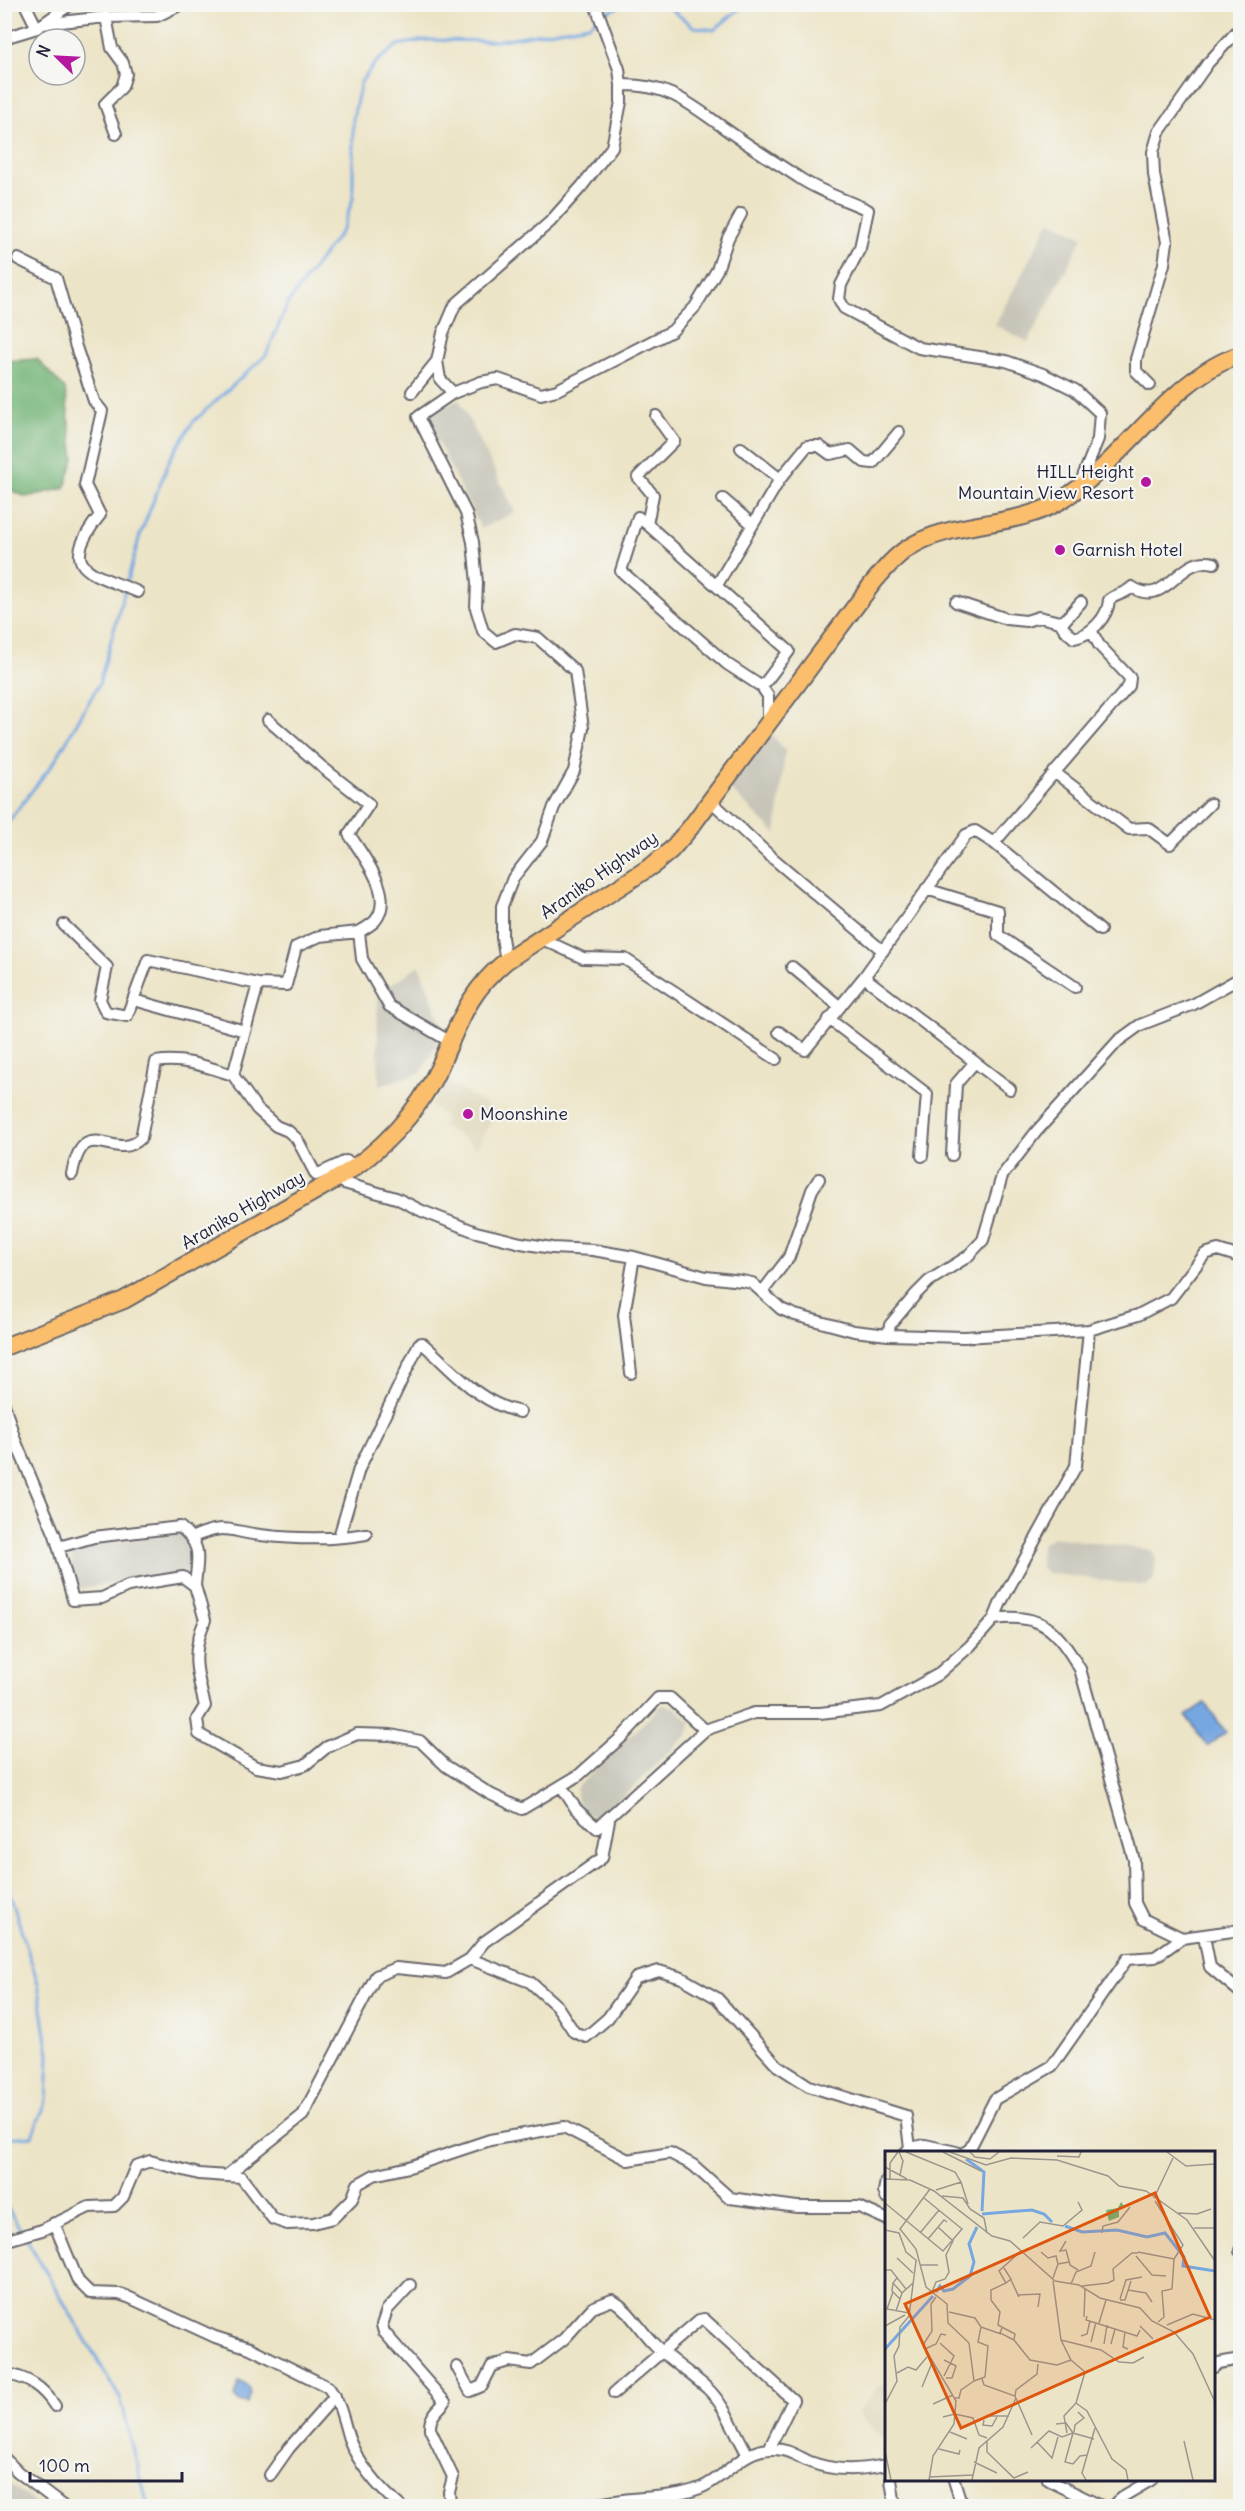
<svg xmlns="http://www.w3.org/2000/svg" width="1245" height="2511" font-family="Delius,sans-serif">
  <rect width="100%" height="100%" fill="#f6f6f2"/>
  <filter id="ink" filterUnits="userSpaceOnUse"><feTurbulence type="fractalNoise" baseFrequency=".0167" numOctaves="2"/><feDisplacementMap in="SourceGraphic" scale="12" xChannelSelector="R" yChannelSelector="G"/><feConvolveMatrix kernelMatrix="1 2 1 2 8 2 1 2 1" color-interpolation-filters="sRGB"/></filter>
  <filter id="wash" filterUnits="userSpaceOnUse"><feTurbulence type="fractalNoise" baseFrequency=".008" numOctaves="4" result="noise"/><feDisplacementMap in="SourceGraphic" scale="24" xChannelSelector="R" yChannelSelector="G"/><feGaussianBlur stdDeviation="1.35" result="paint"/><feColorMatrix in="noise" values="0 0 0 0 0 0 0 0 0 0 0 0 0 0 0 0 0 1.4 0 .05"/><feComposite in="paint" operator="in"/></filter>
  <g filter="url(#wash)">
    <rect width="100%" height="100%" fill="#ece4c6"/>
    <path fill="#ddd4b5" d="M446,1081L497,1111L477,1147L443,1126L445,1116L429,1106Z
      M880,2384L886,2388V2442L858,2413Z"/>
    <path fill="#c7c5b8" d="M1050,220L1083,237L1028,342L995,325Z
      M459,399L515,512L481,529L425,416Z
      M771,733L785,751L776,834L728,787Z
      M419,965L444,1030L421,1073L379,1085L377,995Z
      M189,1531L195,1571L75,1589L70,1549Z
      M1052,1537L1151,1550L1156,1559L1154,1579L1146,1586L1047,1573L1040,1566V1555L1042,1544Z
      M662,1705L674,1707L691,1722L687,1735L603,1816L592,1817L581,1809L576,1798L577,1787Z
      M4,2480H5L39,2506H5Z"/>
    <path fill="#71b275" stroke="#4a6a58" stroke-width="1.5" d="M37,359L65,389L74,458L65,488L26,497L5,488V361Z"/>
    <path fill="#76a7e1" stroke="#4c648e" stroke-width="1.5" d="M1205,1703L1226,1732L1207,1746L1186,1716Z
      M239,2381L249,2387L251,2394L247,2404L240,2402L235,2396Z"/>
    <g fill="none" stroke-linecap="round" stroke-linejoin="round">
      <path stroke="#76a7e1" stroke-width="3" d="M664,4L694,27L714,30L745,4
        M602,15L625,4
        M4,827L55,761L99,684L140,535L170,459L193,422L266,355L288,303L342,230L353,199V118L361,82L376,62L398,45L426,40L495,41L589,25L597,19
        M4,1875L38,1983L49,2055L47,2100L32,2136L4,2138
        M4,2202L22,2232
        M26,2238L121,2400L148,2506"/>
    </g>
  </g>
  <g filter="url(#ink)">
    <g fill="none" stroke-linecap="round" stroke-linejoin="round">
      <defs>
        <path id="minor" d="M25,4L37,28
          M595,4L619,69L621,85C668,84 689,103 724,128C749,146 775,162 801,179C821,192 846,200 868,210L860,248L841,285L839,299L844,308L919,348L1006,361L1043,374L1075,390L1100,413L1098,439L1080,484
          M106,17L112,48L123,63L126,74L122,87L105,104L116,134
          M43,24L106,17L157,16L182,4
          M4,38L37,28L71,4
          M18,259L56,278L76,347L94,401L102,411L85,485L100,515C56,571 91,572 138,592
          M437,361L440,379L453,393L418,417L466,513L473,542L477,583L476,608L483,631L496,642L515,634L538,638L575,671L583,728L574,771L554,807L542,841L513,878L502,906V938L506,961
          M1150,385L1136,371V359L1164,264L1167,242L1154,175L1153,152L1159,132L1208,63L1240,28
          M412,392L437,361L443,333L455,305L550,222L582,186L612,147L621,102V85
          M453,393L481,382L498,379L541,394L557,390L672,331L695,307L717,270L728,238L741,214
          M656,416L674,441L638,477L653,495L647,524L638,517L621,571L727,664L762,687
          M741,448L780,479
          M723,499L752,524
          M647,524L789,651L762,687L768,696V723
          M717,585L780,479L807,446H819L830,454L850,450L864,462L873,463L899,432
          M956,602L1007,619L1026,621L1039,617L1060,622L1065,620L1081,602
          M1060,622L1065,630L1074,638C1091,635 1108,617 1109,600C1116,594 1125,594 1132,587C1167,610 1178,554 1214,563
          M1091,630L1099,645L1130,678L1129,686L994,843L1100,930
          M268,720L322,767L369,804L349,834C363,856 396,896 375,921C371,925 364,929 359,932L362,959L389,1006L449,1041
          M1054,772L1129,829L1148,828L1170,844L1210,804
          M711,801L769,855L883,951
          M926,889L998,911V935L1075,987
          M64,925L107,967L100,1000L106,1012L127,1016L148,960L258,984L286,985L296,947L320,936L359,932
          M540,938L583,958L625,959L776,1059
          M792,967L839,1006
          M864,977L1010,1089
          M258,984L233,1075L257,1109L276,1126L288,1131L297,1139L316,1175L346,1161L351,1163L354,1169
          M134,1000L245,1031
          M829,1019L927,1094L922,1156
          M779,1032L805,1050L864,977L966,835L975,831L994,843
          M952,1155L956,1084L975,1062
          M72,1174C84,1110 115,1165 141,1138L156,1062C182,1057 208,1067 233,1075
          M338,1178L344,1183L396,1198L422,1211L476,1232L521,1243L552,1248L593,1250L634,1257L706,1277L742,1281L752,1283L781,1309L795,1315L854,1331L888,1335L964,1337L1089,1330L1138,1315L1171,1298L1205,1254L1218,1250L1240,1257
          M763,1291L789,1257L812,1190L819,1179
          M888,1335L890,1325L916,1294L929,1281L967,1257L983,1240L1002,1176L1036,1132L1118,1041L1140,1025L1194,1004L1240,978
          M631,1373L624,1315L634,1257
          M4,1404L15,1440L55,1535L73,1600L102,1598L128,1586L183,1577L195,1586L205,1620C191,1653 196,1671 205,1706L197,1719L199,1734L256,1767L282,1771L305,1765L327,1747L357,1734L391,1735L420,1741L446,1766L490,1794L522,1809L579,1775L623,1736L658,1698H670L705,1730
          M193,1537C225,1523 228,1531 260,1535C294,1539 333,1540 366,1534
          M339,1537L359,1469L419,1344L422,1343C453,1370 478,1403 520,1412
          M59,1547L94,1537L180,1527C204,1546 197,1559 195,1586
          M994,1619C1043,1612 1057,1631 1080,1669L1134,1860L1135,1903L1143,1919L1182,1938
          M562,1787L576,1809L597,1828L705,1730L754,1713H820L881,1706L937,1675L970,1646L994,1619L1001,1602L1076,1466L1089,1330
          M1204,1936L1210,1967L1240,1992
          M470,1959L484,1942L602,1858L609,1820
          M910,2148L925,2145L956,2152
          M965,2152L969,2150L995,2099L1052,2066L1127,1959L1155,1957L1182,1938L1240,1930
          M226,2176L303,2115L376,1976L396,1968L446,1973L470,1959L530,1982L557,2006L574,2032L586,2037L608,2018L636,1978L659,1971L682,1978L717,1998L778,2066L809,2086L906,2116L910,2148L906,2152
          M886,2181L884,2191L886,2197
          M54,2223L78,2281L90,2293L119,2294L128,2297L215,2337L250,2348L328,2387C341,2403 343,2420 349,2439C359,2465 380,2489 400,2506
          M4,2241L42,2230L89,2207L114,2206L123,2197L136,2166L150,2161L199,2174L241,2177L273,2219L287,2224L313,2223L333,2218L352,2199L358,2184L374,2175L409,2167L490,2140L564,2127L628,2160L670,2153L693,2165L730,2198L797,2207H859L886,2219
          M1240,2251V2250
          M410,2285L387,2310L382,2325L384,2332L445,2402C437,2411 429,2417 430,2429L453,2477L449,2492L450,2506
          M457,2367L470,2391L482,2386L492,2366L509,2361L531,2364L564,2339L592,2308L612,2300C630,2310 638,2328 653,2343C669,2360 689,2372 707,2388C726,2406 735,2433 748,2455
          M1214,2367L1219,2363L1240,2359
          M4,2373C28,2378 42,2386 55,2406
          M614,2393L699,2320L704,2319L793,2400L769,2449
          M4,2458L18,2472L63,2506
          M270,2475L289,2448L335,2396
          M891,2480L895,2506
          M954,2480L962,2506
          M1048,2480L1101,2506
          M592,2506C627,2495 666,2501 700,2488C726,2478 742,2449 771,2449C786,2448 797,2456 810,2462C836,2472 860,2470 886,2465
          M1114,2506L1122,2497L1151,2480"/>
        <path id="trunk" d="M4,1347L124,1300L338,1178C380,1153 418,1113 439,1068C459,1024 467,993 506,961L653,865L671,850L690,828L872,584C883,571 894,557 908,548C953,519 1014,529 1060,501C1123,463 1172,376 1240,355"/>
      </defs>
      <use href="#minor" stroke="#69666c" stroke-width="14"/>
      <use href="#trunk" stroke="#69666c" stroke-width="20"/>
      <use href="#minor" stroke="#fff" stroke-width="10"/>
      <use href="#trunk" stroke="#fabe6d" stroke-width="16"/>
    </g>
  </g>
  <g fill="#b5179e" stroke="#f6f6f2" stroke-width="2">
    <circle cx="1146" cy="482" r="6"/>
    <circle cx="1060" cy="550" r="6"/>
    <circle cx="468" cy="1114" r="6"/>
  </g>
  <g text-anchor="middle" stroke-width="4.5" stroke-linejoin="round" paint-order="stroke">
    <g font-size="18" fill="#22223b" stroke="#f6f6f2" text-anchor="start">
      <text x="1134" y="478" text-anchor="end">HILL Height<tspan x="1134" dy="21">Mountain View Resort</tspan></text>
      <text x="1072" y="556">Garnish Hotel</text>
      <text x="480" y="1120">Moonshine</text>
    </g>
    <g font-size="18" fill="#22223b" stroke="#f6f6f2">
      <text transform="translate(599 875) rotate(-35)" y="6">Araniko Highway</text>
      <text transform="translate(243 1210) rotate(-30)" y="6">Araniko Highway</text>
    </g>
  </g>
  <g transform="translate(885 2151)">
    <rect width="330" height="330" fill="#ece4c6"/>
    <path d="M236,51L240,56L234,57V66L224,70L221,59L233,57Z" fill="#71b275"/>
    <path fill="none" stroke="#76a7e1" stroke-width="3" d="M81,8L99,21L97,60M97,63L147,59L159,63L167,71M180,75L197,81L232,79L262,86L280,82L299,106L298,115L330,120M51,141L55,135L59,140L68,138L85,125L89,111L84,93L92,76M0,198L48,145"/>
    <path fill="none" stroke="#9b968e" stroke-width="1.5" d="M14,1L18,10L15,24M21,1L70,21L76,31L51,39M58,1L96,20M65,1L101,14L126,7L172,9L223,25L234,35L261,40L302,69L330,110M85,1L90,6L105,8L114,1M282,1L301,15L330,13M172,5L194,6L196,1M0,16L22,28M0,28L25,29L49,40L107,85L125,90L170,130L194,134L215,147L255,157L267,170L289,181L308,203L330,251M5,28V12L13,1M76,31L83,53M45,38L15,78L31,98L41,136L62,153L63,172L84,192L89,230L76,239L74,247H70M57,45L78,47L85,58L99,67L102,82M269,47L288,7M270,50L298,94L289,108L287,138L277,140L279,166L273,171M0,52L58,100L77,78L39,47M293,62L312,63L326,58M309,77H330M0,79L14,82L21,101L32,110M35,82L54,59M217,82L218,75L233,71L245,56M138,87L155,71L178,75L197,59L193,51M43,88L59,69L62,71M181,90L175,100L181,99L185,114L193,119M135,101L114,120L121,132L106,139V149L115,161L113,174L130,183L129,189L145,209L172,214L186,209M156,101L163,107L171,105L173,113M253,101L289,108M251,105L267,124L281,125M12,107L28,122M35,114H53M119,117L126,128L121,132M0,119H6L21,138M12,127L8,132L17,142M168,127L173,113L184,111M126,129L134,146M168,130L176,189L186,209L200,221L191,252L202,260L227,308L241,319L243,329M8,132L7,140L15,148M186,133L191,121L206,115L210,101M197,135L223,132L229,129L228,118L247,102H253M243,139L261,142L267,151M8,141L2,158L24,162M47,141L51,131L60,128L64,121L61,104L68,90L53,76M132,144L155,143L153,156M235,148L241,129L257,126M235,149H240L246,130M11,160L17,142L28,132M64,161L90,167L96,176L93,191L103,195L100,226L89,230M202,165L201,169L230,178M199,166L200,138M214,172L221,149M282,174L308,163L330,169M0,175L20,164M255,175L268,188M96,176L116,183M117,177L115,182L129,189M240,181L238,196L243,198M196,185L202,183L205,170M176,189L216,199L234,211L248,212L259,206M206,191L211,171M55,192L69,205L59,225M219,193L222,174M226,193L230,178L252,185L255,179M40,198L51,193L56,183L61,184M59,209L71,215L67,227H61M12,222L23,216L31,219L42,206M97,228L99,234L130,245L147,284M37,236L47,212M130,245L131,239L152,223L153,213M0,253L12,230L9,205L14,195L15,176L24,165L31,110M48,253L68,244M101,265H124M58,266L70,263L88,267L94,284L102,287M99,269L98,274L107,275L112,266M171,273L181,272L188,282L209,288M65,281L82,288M189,281L190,274L199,267L193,261M182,282L179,265L191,252M102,290V301L129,327L143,321M299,290L308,329M152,291L167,307L173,286M146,297L164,280L177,286L188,282L180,311L188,313L195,305L203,304M54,298L74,303L75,299M0,300L6,329M89,311L112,322M44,326L88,324M44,329L48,305L69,273L71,250L38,194L47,180L46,153L51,146M87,329L94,297L118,276L131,247M201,329L197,322L210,277"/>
    <path fill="#de560e" fill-opacity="0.15" stroke="#de560e" stroke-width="3" d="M270,42L325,166L76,277L20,153Z"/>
    <rect width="330" height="330" fill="none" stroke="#22223b" stroke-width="3"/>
  </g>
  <rect width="1245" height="2511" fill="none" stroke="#f6f6f2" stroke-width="24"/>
  <g transform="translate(57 57) rotate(294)"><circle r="28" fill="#f6f6f2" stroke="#a1a1a9" stroke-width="1.5"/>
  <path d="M0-4.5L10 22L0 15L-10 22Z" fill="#b5179e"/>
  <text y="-9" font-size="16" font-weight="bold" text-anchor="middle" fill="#22223b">N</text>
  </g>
  <path d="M30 2472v9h152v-9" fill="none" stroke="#22223b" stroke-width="3"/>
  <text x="39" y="2472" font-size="18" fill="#22223b" stroke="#f6f6f2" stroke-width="4.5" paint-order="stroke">100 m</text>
</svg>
